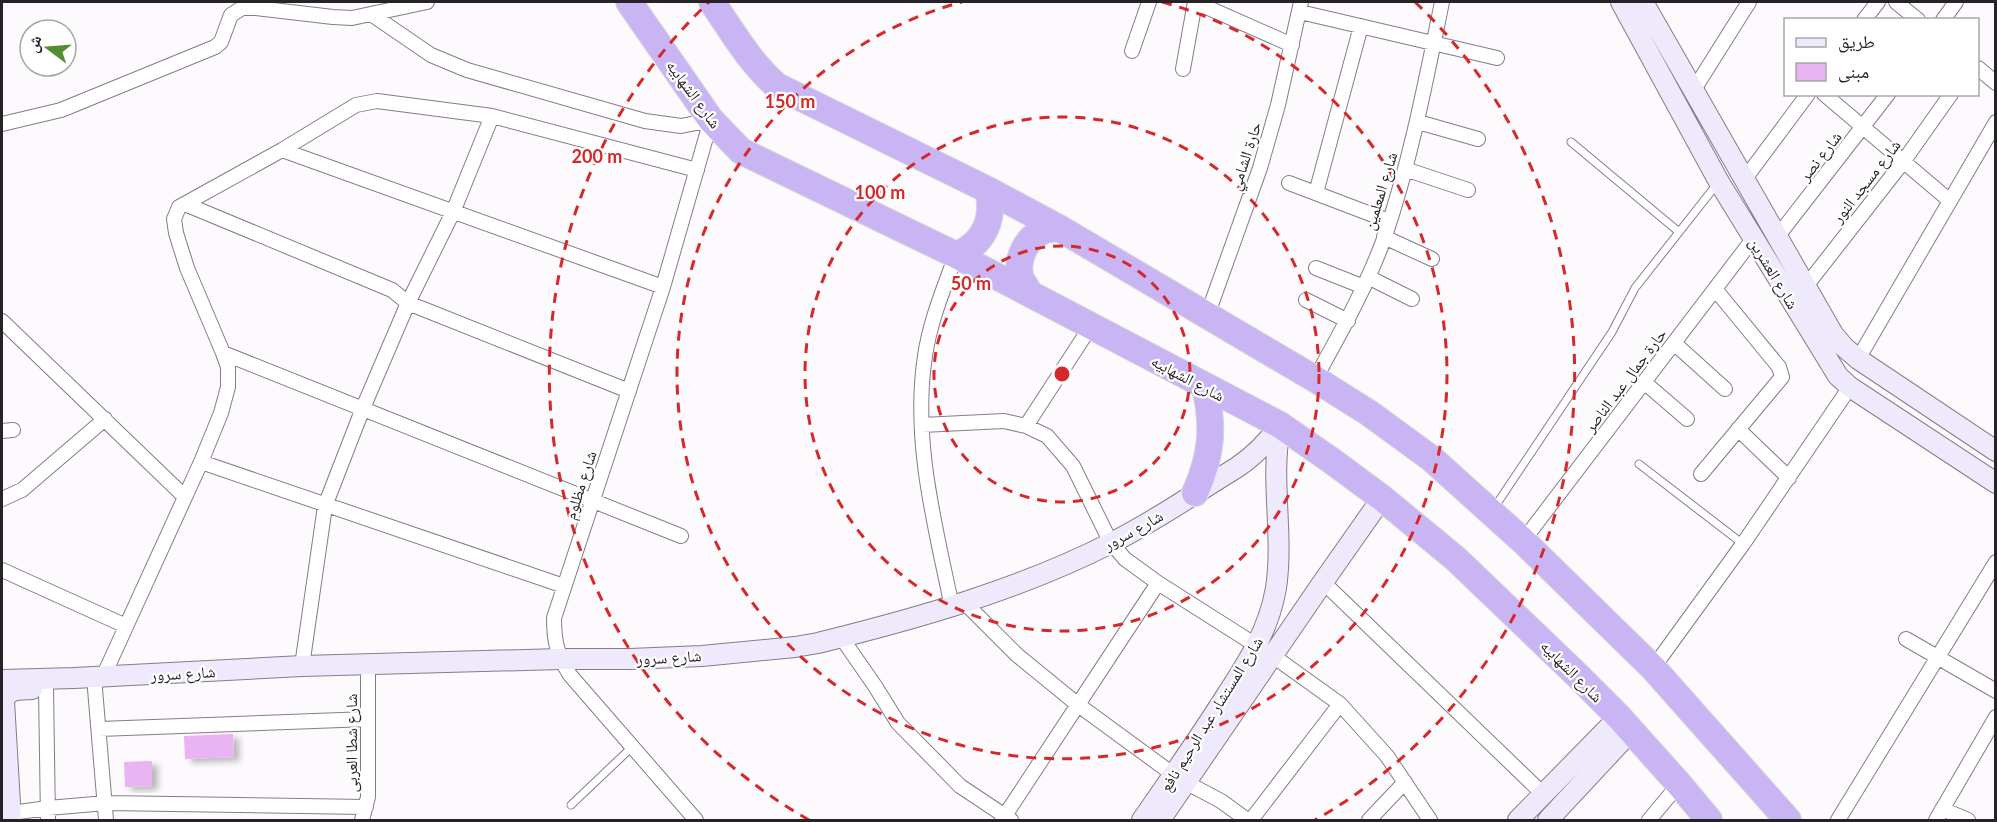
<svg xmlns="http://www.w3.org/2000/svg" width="1997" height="822" font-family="Lato,'Noto Naskh Arabic',sans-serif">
  <defs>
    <filter id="shadow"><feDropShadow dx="6" dy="4" stdDeviation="3" flood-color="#0004"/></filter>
  </defs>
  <rect width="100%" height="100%" fill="#fdfafd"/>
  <path fill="#e8b4f2" filter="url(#shadow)" d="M233,734L234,757L185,759L184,736Z
    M152,761V786L125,787L124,762Z"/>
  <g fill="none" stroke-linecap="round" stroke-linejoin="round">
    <defs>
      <path id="lane" d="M1571,142L1679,232
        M1639,464L1743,544
        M1494,508L1612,332L1635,288L1717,184
        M571,805L632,747"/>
      <path id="street" d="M1195,2L1292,45
        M1896,2L1918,20
        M1300,12L1497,58
        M371,14L431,55L467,70L645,121L681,126L711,120L663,287L554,618C554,642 557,654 570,675L696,820
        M1864,20L1878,2
        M1943,20L1956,2
        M1132,51L1149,2
        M1978,68L1996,83
        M1183,69L1195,2
        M1693,91L1749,2
        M1824,94L1950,201
        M1418,122L1478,139
        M2,124L61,110L215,47L221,42L231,15L242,8H256L333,17L352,18L427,2
        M282,150L663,287
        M1405,169L1468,190
        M1744,180L1808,94
        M1289,183L1389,221
        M1316,193L1361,26
        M185,204L392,290L408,303L629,391
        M1384,237L1432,259
        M1777,237L1888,94
        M1316,268L1364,287
        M1368,277L1412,299
        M1806,286L1903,162L1951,94
        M1306,300L1348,321
        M1207,316L1260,168L1278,105L1301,2
        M2,321L185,497
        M1674,343L1725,389
        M223,353L681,536
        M1858,359L1996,122
        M1315,379C1341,332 1367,286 1385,236C1411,159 1426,80 1442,2
        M1644,382L1687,419
        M922,425L1004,421L1026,426L1047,436L1073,466L1111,543L1125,559L1158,583L1273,656L1340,704L1387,756L1430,820
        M1026,426L1091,326
        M1738,429L1789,478
        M2,431L13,430
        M201,462L564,586
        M1701,474L1782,377L1779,367L1715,289
        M2,499L22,490L105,419
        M1523,541L1753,239
        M2,570L126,626
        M1323,582L1543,794
        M965,603L1017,655L1077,704L1174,775
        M952,607C935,525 912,440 925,356C930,321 944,288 956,255
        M841,637L875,686L898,723L960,786L1011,820
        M1906,639L1996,691
        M302,666L325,506L363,408L408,303L453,212L492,116
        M1653,668L1743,544L1850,387
        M94,677L106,820
        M103,677L201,462L221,413L228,387V367L223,353L187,268L176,233L174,219L179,207L282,150L356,105L377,101L492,116L697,170
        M46,688L48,820
        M99,729L368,719
        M1187,783L1221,801L1247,820
        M1942,809L1968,820
        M11,813L48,808L106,803L366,807
        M362,820L368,797V665
        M1002,820L1158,583
        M1251,820L1340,704
        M1369,820L1405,782
        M1649,820L1679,784
        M1838,820L1996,562
        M1936,820L1996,717"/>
      <path id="secondary" d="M1621,2L1719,182L1838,376L1850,387L1996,483
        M1643,2L1833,334L1844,347L1858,359L1996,451
        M2,680L74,678L302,666L560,659H630L702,656L795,647L818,643C919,618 1018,590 1111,543C1154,522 1195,493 1236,468C1254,456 1267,443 1280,425
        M11,820L4,701C8,688 20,690 32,689
        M1142,820C1170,780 1198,740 1224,699C1247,664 1269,630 1276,588C1284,534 1270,481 1280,428
        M1160,820L1323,582L1382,498
        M1518,820L1619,717
        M1548,820L1631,731"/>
      <path id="highway" d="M629,2L711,120L741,151L956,255L1280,425L1332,461L1382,498L1456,559L1576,674L1619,717L1679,784L1709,820
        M712,2C732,31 750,63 777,86L988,190L1059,228L1315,379L1369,413L1432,459L1523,541L1653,668L1788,820
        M956,255C984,244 995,219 988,190
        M1029,292C1027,288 1023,283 1021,279C1015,260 1026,237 1045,230C1049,229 1055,229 1059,228
        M1195,493C1212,455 1214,427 1205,387"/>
    </defs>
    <use href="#lane" stroke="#877b8a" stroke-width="9"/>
    <use href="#street" stroke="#877b8a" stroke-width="16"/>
    <use href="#secondary" stroke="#877b8a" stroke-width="22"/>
    <use href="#highway" stroke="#d8d7d8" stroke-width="28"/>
    <use href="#lane" stroke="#fff" stroke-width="7"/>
    <use href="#street" stroke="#fff" stroke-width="14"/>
    <use href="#secondary" stroke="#efe9fc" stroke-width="20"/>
    <use href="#highway" stroke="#c9b5f4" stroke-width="26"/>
  </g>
  <g fill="none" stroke="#d62828" stroke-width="3" stroke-dasharray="10 8">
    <circle cx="1062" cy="374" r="128"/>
    <circle cx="1062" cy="374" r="257"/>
    <path d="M1162 2A385 385 0 1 1 962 2"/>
    <path d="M809 820A513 513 0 0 1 709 2M1415 2A513 513 0 0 1 1315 820"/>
  </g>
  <g text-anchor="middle" stroke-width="4.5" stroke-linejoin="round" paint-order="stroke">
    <g font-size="16" fill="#272128" stroke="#fff">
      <text transform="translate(694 94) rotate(54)" y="6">شارع الشهابيه</text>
      <text transform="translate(1245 156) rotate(-72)" y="6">حارة الشامي</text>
      <text transform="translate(1820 156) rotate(-52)" y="6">شارع نصر</text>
      <text transform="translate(1866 181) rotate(-52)" y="6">شارع مسجد النور</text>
      <text transform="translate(1380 191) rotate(-73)" y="6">شارع المعلمين</text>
      <text transform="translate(1774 273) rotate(59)" y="6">شارع العشرين</text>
      <text transform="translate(1188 378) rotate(28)" y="6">شارع الشهابيه</text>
      <text transform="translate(1625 380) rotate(-53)" y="6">حارة جمال عبد الناصر</text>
      <text transform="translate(580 485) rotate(-72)" y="6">شارع مظلوم</text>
      <text transform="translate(1133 530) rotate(-29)" y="6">شارع سرور</text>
      <text transform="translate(669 657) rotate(-3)" y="6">شارع سرور</text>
      <text transform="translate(1572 671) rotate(45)" y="6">شارع الشهابيه</text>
      <text transform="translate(183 673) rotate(-3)" y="6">شارع سرور</text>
      <text transform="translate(1211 714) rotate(-58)" y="6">شارع المستشار عبد الرحيم نافع</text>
      <text transform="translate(351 743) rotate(-90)" y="6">شارع شطا العربى</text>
    </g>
  </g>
  <circle cx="1062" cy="374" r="9" fill="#d62828" stroke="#fff" stroke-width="3"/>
  <g font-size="18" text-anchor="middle" font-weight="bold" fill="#d62828" stroke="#fff" stroke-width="4.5" stroke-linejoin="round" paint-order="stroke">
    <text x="790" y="108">150 m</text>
    <text x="597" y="163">200 m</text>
    <text x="880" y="199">100 m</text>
    <text x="971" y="290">50 m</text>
  </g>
  <rect width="1997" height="822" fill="none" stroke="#272128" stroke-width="6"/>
  <rect x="1784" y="18" width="195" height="78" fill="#ffffff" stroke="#a9a6a9" stroke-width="1.5"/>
  <rect x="1796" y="38" width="30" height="9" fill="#efe9fc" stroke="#a9a6a9" stroke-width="1.5"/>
  <text x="1838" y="48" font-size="18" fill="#272128">طريق</text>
  <rect x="1796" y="63" width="30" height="18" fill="#e8b4f2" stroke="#a9a6a9" stroke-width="1.5"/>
  <text x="1838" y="78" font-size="18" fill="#272128">مبنى</text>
  <g transform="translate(48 48) rotate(286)"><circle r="28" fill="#ffffff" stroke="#a9a6a9" stroke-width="1.5"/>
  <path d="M0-4.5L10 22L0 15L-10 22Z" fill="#518f30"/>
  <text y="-9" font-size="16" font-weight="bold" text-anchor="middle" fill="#272128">ش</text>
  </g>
</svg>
